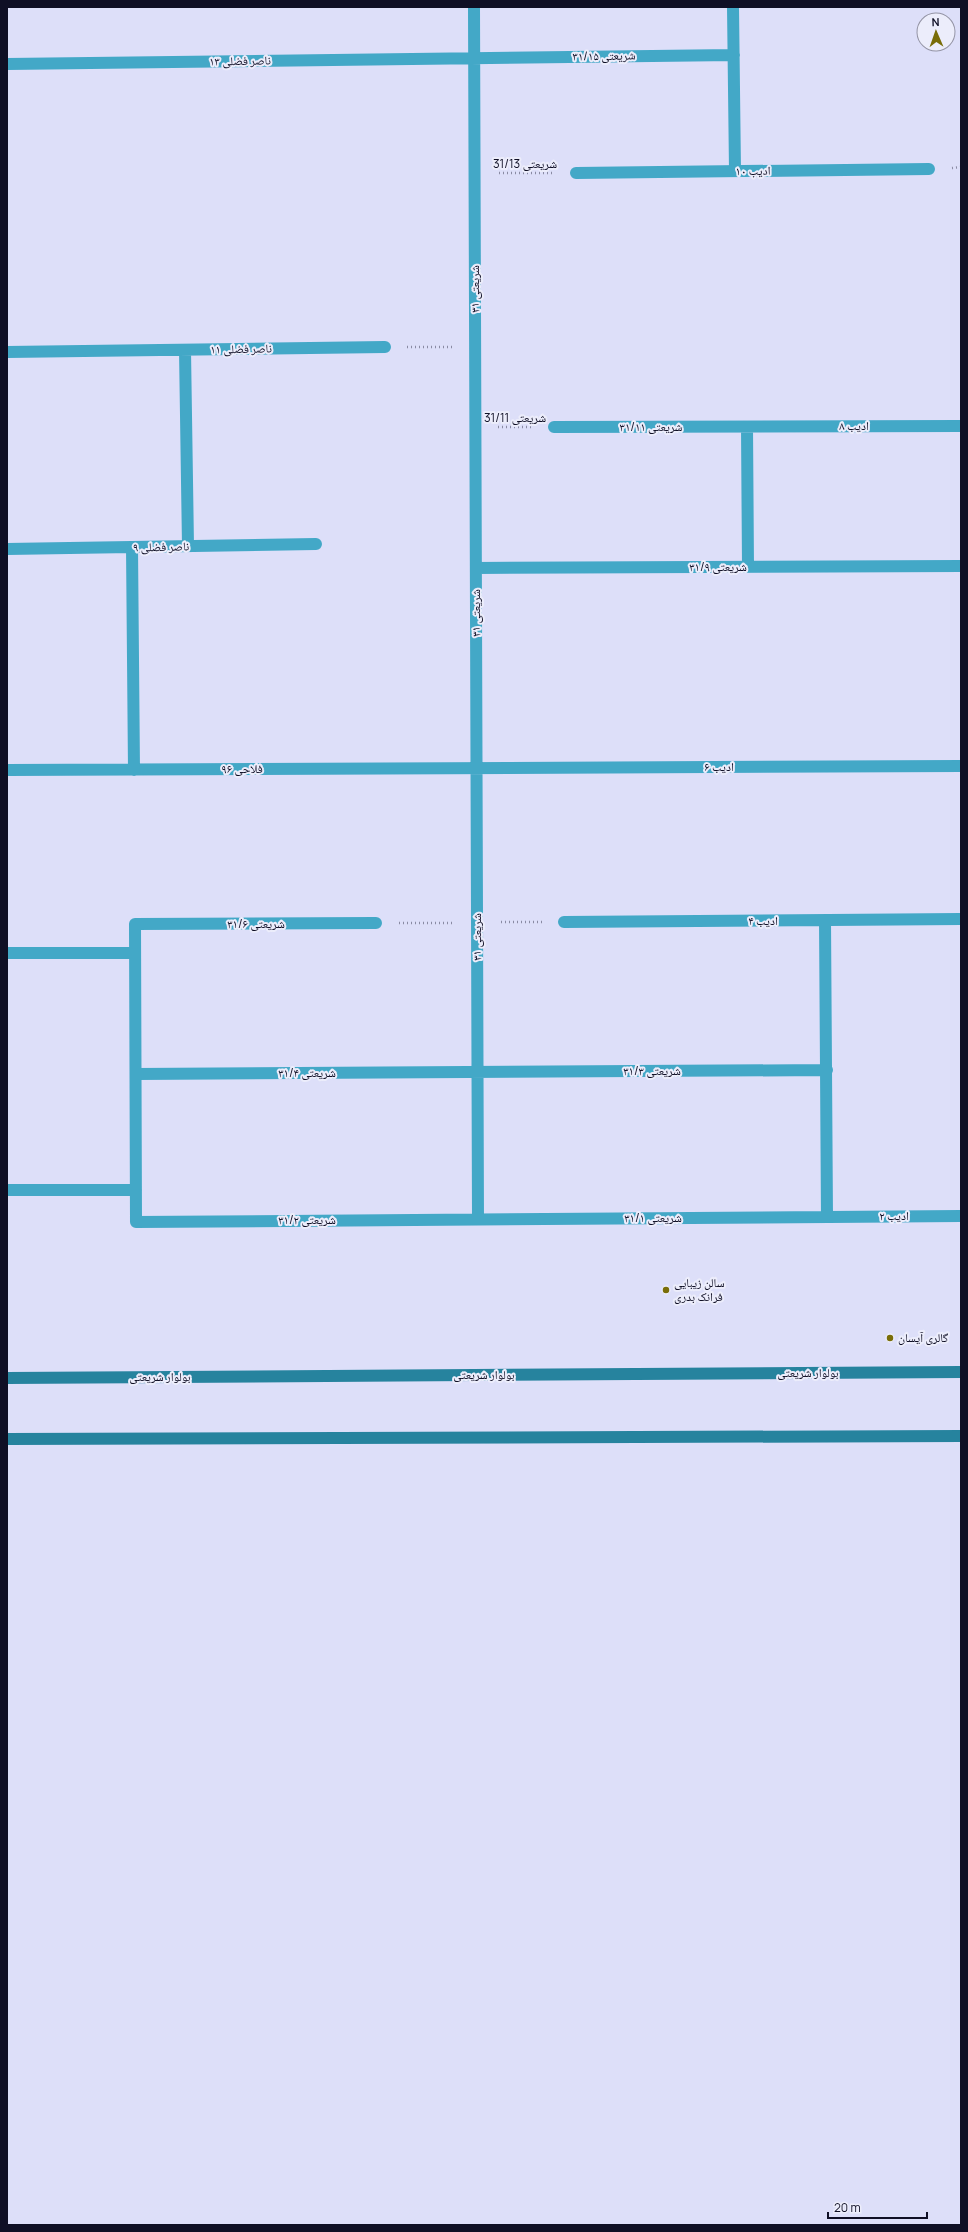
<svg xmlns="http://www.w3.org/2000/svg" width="968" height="2232" font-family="Manrope,'Noto Naskh Arabic',sans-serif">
  <rect width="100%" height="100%" fill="#dddff9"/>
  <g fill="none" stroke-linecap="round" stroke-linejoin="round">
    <path stroke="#8a8ba4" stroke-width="2.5" stroke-dasharray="1 3" stroke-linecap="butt" d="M952,168L961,167
      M499,173H554
      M407,347H452
      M498,427H531
      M501,922H542
      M399,923H454"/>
    <path stroke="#43a8c7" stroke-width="12" d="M474,7L478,1219
      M733,7L735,171
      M7,64L734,55
      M576,173L929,169
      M185,350L188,546
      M7,352L385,347
      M554,427L961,426
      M747,427L748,567
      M132,547L134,770
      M7,549L316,544
      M476,568L961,566
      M7,770L961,766
      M825,920L827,1217
      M564,922L961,919
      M376,923L135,924L136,1222L961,1216
      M7,953H135
      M136,1074L827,1070
      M7,1190H136"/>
    <path stroke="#26839e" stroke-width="12" d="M7,1378L961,1372
      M7,1439L961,1436"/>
  </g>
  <g fill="#796d08" stroke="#ecedfb" stroke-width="1.5">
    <circle cx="666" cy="1290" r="4"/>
    <circle cx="890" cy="1338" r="4"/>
  </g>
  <g text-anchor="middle" stroke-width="4" stroke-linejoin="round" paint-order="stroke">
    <g font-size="12" fill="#0f0f25" stroke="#ecedfb">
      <text transform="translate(604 56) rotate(-1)" y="4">شریعتی ۳۱/۱۵</text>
      <text transform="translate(240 61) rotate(-1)" y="4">ناصر فضلی ۱۳</text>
      <text x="525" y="168">شریعتی 31/13</text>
      <text transform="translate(753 171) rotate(-1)" y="4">ادیب ۱۰</text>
      <text transform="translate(475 289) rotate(-90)" y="4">شریعتی ۳۱</text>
      <text transform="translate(241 349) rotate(-1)" y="4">ناصر فضلی ۱۱</text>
      <text x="515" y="422">شریعتی 31/11</text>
      <text x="854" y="430">ادیب ۸</text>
      <text x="651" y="431">شریعتی ۳۱/۱۱</text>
      <text transform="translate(161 547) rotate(-1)" y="4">ناصر فضلی ۹</text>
      <text x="718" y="571">شریعتی ۳۱/۹</text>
      <text transform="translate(476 613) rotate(-90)" y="4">شریعتی ۳۱</text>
      <text x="719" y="771">ادیب ۶</text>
      <text x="242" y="773">فلاحی ۹۶</text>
      <text x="763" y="925">ادیب ۴</text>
      <text x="256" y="928">شریعتی ۳۱/۶</text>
      <text transform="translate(477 937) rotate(-90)" y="4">شریعتی ۳۱</text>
      <text x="652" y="1075">شریعتی ۳۱/۳</text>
      <text x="307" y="1077">شریعتی ۳۱/۴</text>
      <text x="894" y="1220">ادیب ۲</text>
      <text x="653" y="1222">شریعتی ۳۱/۱</text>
      <text x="307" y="1224">شریعتی ۳۱/۲</text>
      <text x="808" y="1377">بولوار شریعتی</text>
      <text x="484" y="1379">بولوار شریعتی</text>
      <text x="160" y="1381">بولوار شریعتی</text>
    </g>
    <g font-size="12" fill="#0f0f25" stroke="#ecedfb" text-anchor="start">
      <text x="674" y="1287">سالن زیبایی<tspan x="674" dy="14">فرانک بدری</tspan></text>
      <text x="898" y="1342">گالری آيسان</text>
    </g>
  </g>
  <rect width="968" height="2232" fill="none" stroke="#0f0f25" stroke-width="16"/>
  <g transform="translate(936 32) rotate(358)"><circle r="19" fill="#ecedfb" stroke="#9494a5"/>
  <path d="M0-3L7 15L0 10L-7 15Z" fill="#796d08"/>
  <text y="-6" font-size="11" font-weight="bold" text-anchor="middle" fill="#0f0f25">N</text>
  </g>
  <path d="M828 2212v6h99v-6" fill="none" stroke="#0f0f25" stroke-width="2"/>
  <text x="834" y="2212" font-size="12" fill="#0f0f25" stroke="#ecedfb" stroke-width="3" paint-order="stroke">20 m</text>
</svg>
